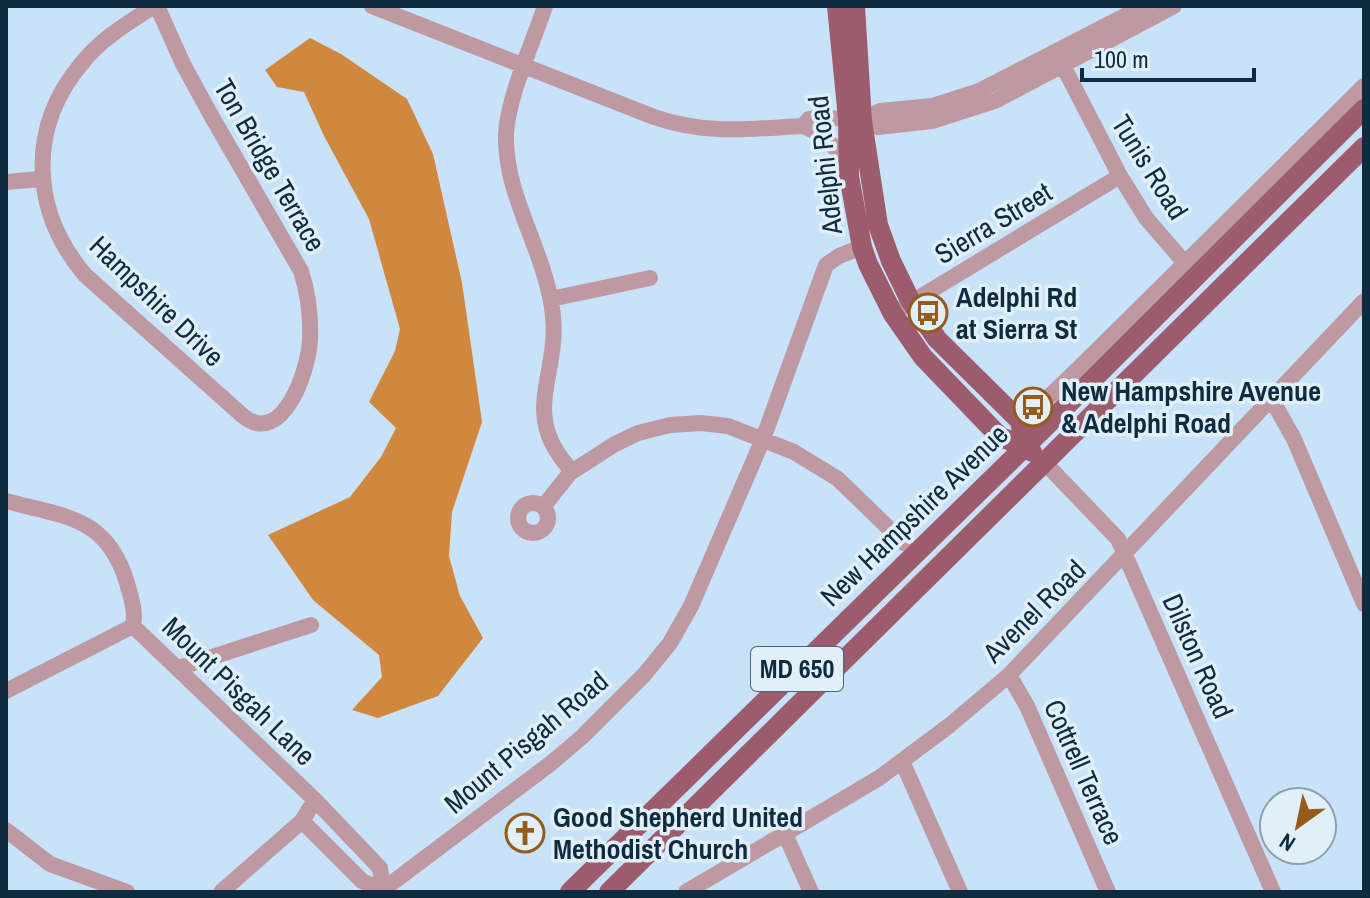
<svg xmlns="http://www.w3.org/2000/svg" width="1370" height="898" font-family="'Archivo Narrow',sans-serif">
  <rect width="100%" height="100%" fill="#c8e3f9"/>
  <path fill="#d1873e" d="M310,38L341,54L407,99L433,154L462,283L482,422L452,512L449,556L460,596L483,638L438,696L378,718L352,710L382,677L379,655L313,600L268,535L350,497L381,457L396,428L369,402L395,351L400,329L369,219L324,136L304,92L277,87L265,70Z"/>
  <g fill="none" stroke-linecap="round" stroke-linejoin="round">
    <path stroke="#be99a2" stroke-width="16" d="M154,6C128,23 101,39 82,63C27,128 31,211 85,275L243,416C283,448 309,369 310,339C311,315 308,293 301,271L212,117L183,64L157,6
      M372,6L654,117C706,135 749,129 803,126L809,119L848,118L878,127L932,121L995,101L1174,6
      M545,6C533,43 508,96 506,134C504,197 547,253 553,316C559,378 519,415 572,471
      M1059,58L1120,176L1146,218L1184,262
      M862,121L880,111L932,106L979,91L1144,6
      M803,126L823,135L848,163
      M6,182L41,179
      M551,299L650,278
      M902,308L1120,176
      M1271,398L1294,439L1364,604
      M1020,421L1033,412L1080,367L1364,86
      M1044,462L1118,539L1273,892
      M6,501C65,517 107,516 127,583C131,598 136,610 133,626
      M518 518a15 15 0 1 1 30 0a15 15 0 1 1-30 0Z
      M543,507L570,473L615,444L638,433L670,425L701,423L728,426L794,452L838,479L904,543
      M133,626L315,800L302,821L221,892
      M178,668L311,625
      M1009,675L1027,706L1108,892
      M6,691L133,626
      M902,761L960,892
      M315,800L380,868L383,890
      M302,821L362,881L386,892
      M6,830L50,864L127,892
      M785,834L811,892
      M380,892L550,764L583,736L644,675L670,643L691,606L763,439L826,265L839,256L862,247
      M686,892L879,778L950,725L1009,675L1364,301"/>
    <path stroke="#9d5c6e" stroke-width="20" d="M837,6L848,118L849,176L862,247L868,264L893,314L923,357L1000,437L1025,446L1032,452
      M855,6L862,121L878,225L891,261L910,300L937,339L1020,421L1025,446
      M570,892L1044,428L1364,109
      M609,892L1364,147"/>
  </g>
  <defs>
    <symbol id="bus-ring" viewBox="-11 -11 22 22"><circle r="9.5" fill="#e1eff9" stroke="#965b1c" stroke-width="1.5"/><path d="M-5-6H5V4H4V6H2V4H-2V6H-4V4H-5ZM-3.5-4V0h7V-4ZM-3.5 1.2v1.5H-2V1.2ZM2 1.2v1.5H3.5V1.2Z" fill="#965b1c"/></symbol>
    <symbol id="church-ring" viewBox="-11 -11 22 22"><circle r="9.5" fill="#e1eff9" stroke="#965b1c" stroke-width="1.5"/><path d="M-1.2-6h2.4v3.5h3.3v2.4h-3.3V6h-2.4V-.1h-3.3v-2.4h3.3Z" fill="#965b1c"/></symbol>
  </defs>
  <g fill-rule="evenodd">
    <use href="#bus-ring" x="906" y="291" width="44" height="44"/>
    <use href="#bus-ring" x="1011" y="385" width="44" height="44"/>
    <use href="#church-ring" x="503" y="811" width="44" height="44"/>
  </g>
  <g text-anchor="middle" stroke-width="7" stroke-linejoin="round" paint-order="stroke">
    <rect fill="#e1eff9" stroke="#4d6677" stroke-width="2" x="751" y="647" width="92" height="44" rx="6"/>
    <g font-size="26" font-weight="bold" fill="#0e2b3f">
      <text x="797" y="678">MD 650</text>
    </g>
    <g font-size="28" fill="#0e2b3f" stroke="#e1eff9">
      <text transform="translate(270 165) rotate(60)" y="10">Ton Bridge Terrace</text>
      <text transform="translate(825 165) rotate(-96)" y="10">Adelphi Road</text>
      <text transform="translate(1150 167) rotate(58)" y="10">Tunis Road</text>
      <text transform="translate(993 223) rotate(-31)" y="10">Sierra Street</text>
      <text transform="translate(157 301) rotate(44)" y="10">Hampshire Drive</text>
      <text transform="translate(914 515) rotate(-44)" y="10">New Hampshire Avenue</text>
      <text transform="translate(1034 611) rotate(-45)" y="10">Avenel Road</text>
      <text transform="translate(1198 656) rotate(66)" y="10">Dilston Road</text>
      <text transform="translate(239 691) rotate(44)" y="10">Mount Pisgah Lane</text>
      <text transform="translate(526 742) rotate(-40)" y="10">Mount Pisgah Road</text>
      <text transform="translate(1084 772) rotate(66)" y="10">Cottrell Terrace</text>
    </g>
    <g font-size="28" font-weight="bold" fill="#0e2b3f" stroke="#e1eff9" text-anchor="start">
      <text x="956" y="307">Adelphi Rd<tspan x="956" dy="32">at Sierra St</tspan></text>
      <text x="1061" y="401">New Hampshire Avenue<tspan x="1061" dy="32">&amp; Adelphi Road</tspan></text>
      <text x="553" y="827">Good Shepherd United<tspan x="553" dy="32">Methodist Church</tspan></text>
    </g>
  </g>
  <rect width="1370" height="898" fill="none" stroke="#0e2b3f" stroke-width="16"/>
  <g transform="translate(1298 826) rotate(213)"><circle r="38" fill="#e1eff9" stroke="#8da1af" stroke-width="2"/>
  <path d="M0-6L14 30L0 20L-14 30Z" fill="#965b1c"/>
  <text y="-12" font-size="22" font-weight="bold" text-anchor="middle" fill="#0e2b3f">N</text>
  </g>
  <path d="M1082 68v12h172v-12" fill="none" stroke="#0e2b3f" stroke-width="4"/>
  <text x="1094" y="68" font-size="24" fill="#0e2b3f" stroke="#e1eff9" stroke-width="6" paint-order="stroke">100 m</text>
</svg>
